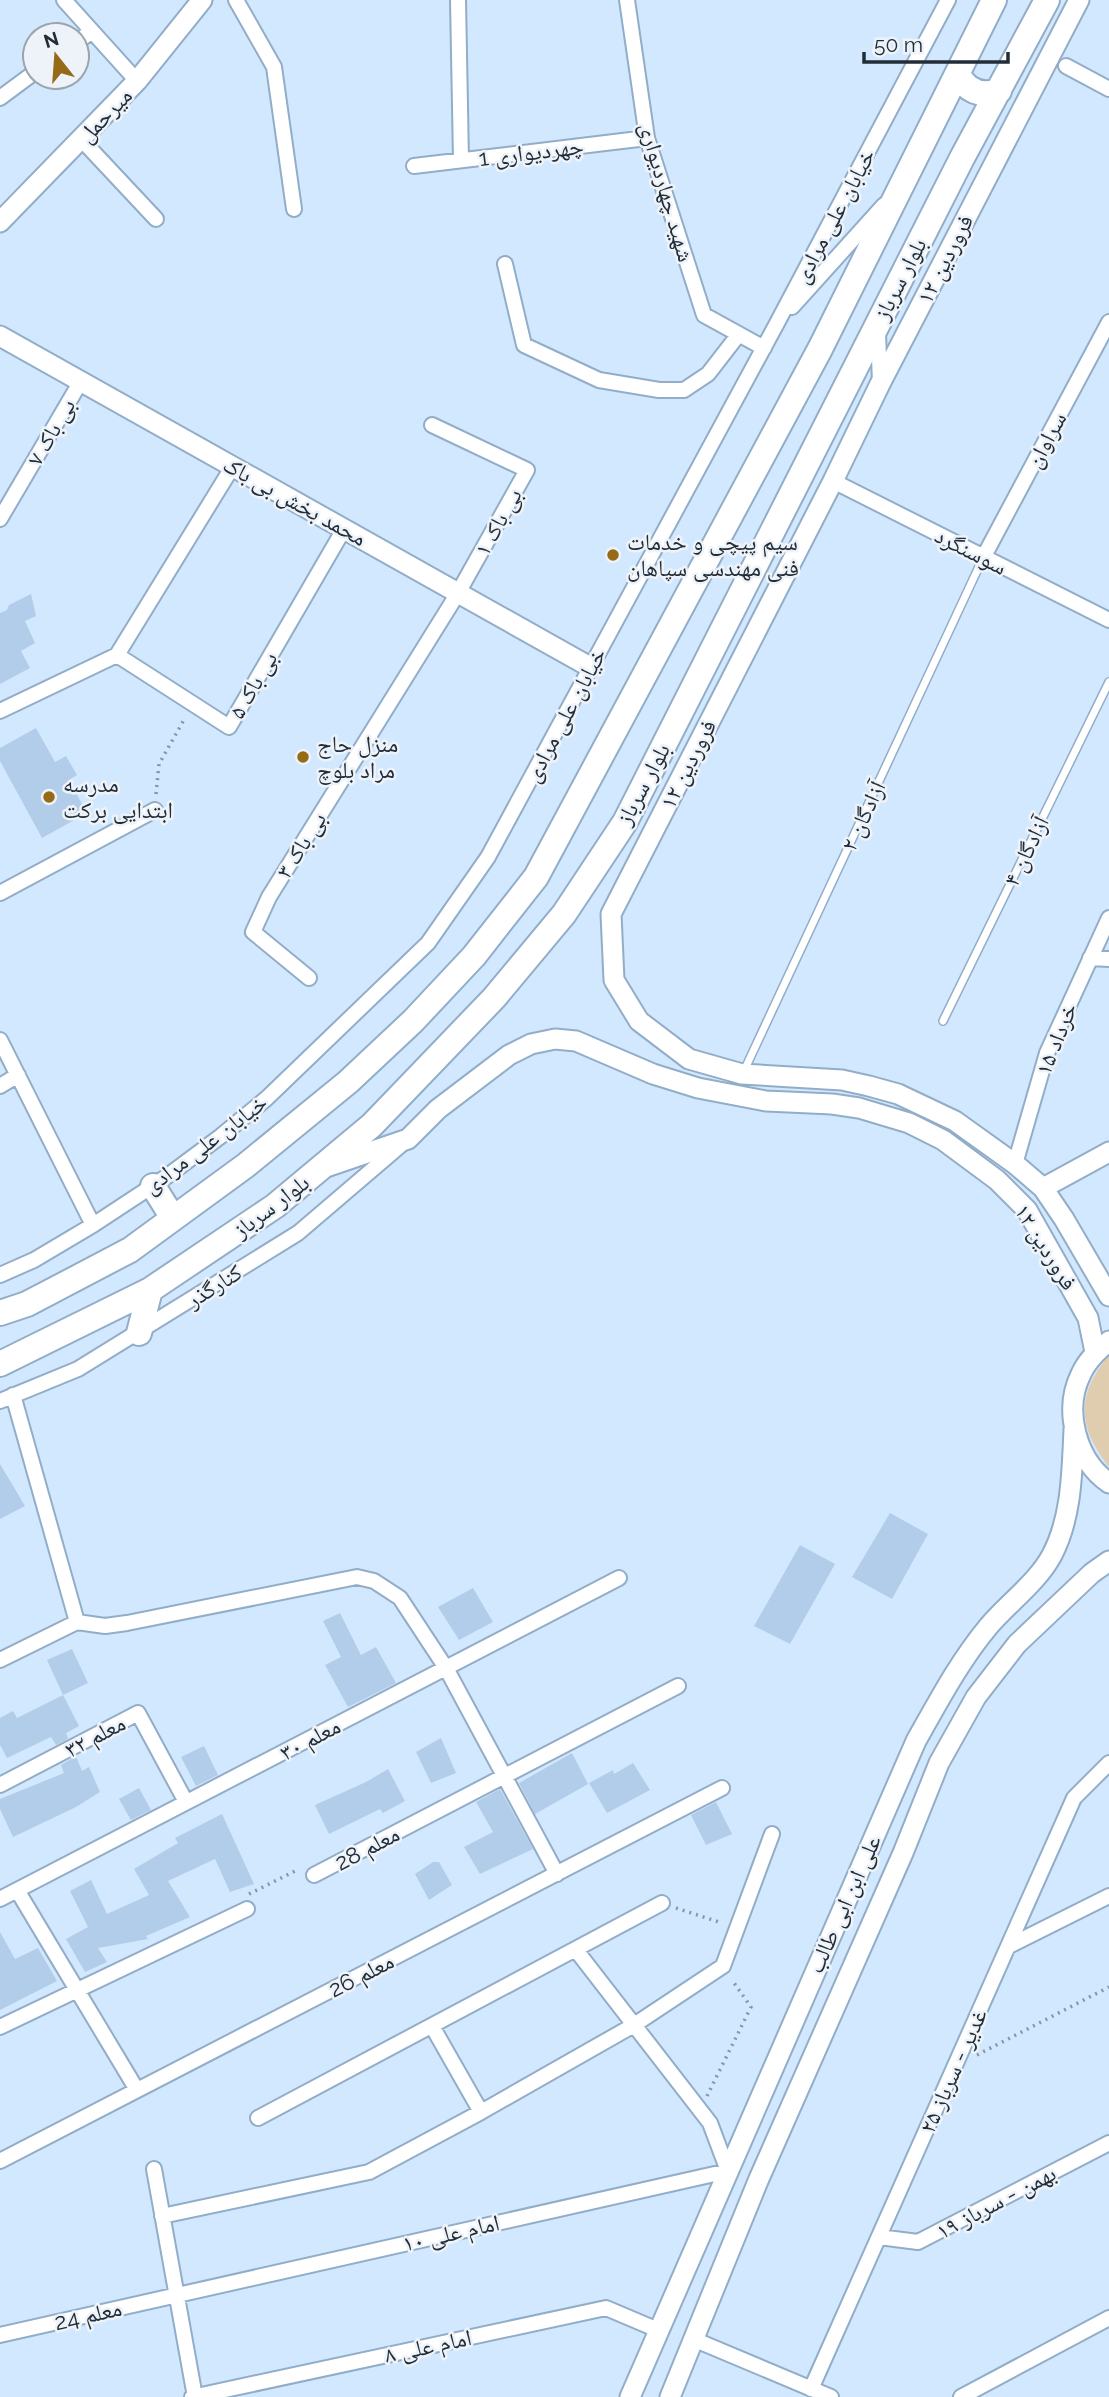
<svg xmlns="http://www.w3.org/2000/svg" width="1109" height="2397" font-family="Raleway,'Noto Naskh Arabic',sans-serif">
  <rect width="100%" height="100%" fill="#d2e8ff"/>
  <path fill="#e0ccae" d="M1109,1355V1467C1077,1426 1076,1395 1109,1355Z"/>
  <path fill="#b2cde9" d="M31,594L36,616L25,621L35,643L21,651L30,668L0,684V613L7,610L9,605Z
    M36,728L55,762L66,756L77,775L69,780L87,813L42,838L0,761V748Z
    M0,1464L25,1506L0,1519Z
    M890,1513L928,1534L892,1599L852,1577Z
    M800,1545L835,1564L790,1644L754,1626Z
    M473,1588L493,1622L459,1640L438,1607Z
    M340,1613L361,1655L376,1647L396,1683L348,1707L325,1665L341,1657L323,1621Z
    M72,1649L88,1683L63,1695L47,1660Z
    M63,1695L79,1726L66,1733L68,1739L56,1745L51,1737L7,1758L0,1745V1718L13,1711L17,1718Z
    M441,1738L456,1773L431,1783L416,1752Z
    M204,1746L218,1775L196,1786L181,1757Z
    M572,1753L588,1784L535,1814L519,1783Z
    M76,1756L82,1771L89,1767L100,1792L76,1807L13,1837L0,1809V1799L64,1773L61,1765Z
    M633,1763L650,1790L607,1813L589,1783L613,1770L614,1774Z
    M388,1769L405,1801L383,1813L380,1809L329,1834L315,1805L366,1782Z
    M139,1788L151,1810L131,1820L119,1799Z
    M500,1789L533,1849L480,1874L464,1847L493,1832L476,1802Z
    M716,1802L732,1834L706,1845L691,1815Z
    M222,1814L254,1884L230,1892L215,1859L168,1881L190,1917L146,1936L148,1939L98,1948L107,1962L85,1972L66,1939L88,1927L70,1891L91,1880L107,1914L149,1895L134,1869L178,1843L175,1838Z
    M433,1862H439L452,1885L429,1900L415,1874Z
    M0,1932L15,1959L38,1948L57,1981L0,2010Z"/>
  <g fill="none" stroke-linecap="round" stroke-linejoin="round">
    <defs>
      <path id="service" d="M943,1021L1109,682
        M743,1073L983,558"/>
      <path id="minor" d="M64,0L137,81
        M236,0L274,67L294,209
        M458,0L461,160
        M627,0L647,138L704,315L764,348
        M77,42L92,31
        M1066,66L1109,89
        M0,98L35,72
        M81,139L156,219
        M414,166L647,138
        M505,264L524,345L599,380L659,390H684L708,374L739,334
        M792,307L884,205
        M878,333L880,382
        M833,481L1109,620
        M0,519L81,381
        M983,558L1109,322
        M117,655L229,727L344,529
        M0,711L117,655L233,466
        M0,893L155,810
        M1090,958L1109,959
        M309,978L253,932L269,897L458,593L527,470L432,425
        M0,1040L93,1225
        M0,1086L18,1075
        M1015,1164L1047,1053L1109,918
        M0,1275L34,1260L93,1225L166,1177L221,1136L267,1098L428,943L488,857L776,325L948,0
        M13,1395L77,1622
        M0,1401L78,1369L298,1233L401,1145
        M77,1622L105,1626L127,1623L357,1577L374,1581L400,1598L446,1668L557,1874
        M0,1660L77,1622
        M0,1785L138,1713L186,1802
        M314,1875L678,1686
        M17,1890L137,2090
        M0,1899L619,1578
        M1009,1946L1109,1896
        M432,2026L481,2112
        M0,2027L247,1909
        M258,2118L662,1903
        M0,2161L722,1788
        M154,2169L195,2397
        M162,2216L369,2172L481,2112L634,2025L723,1966L772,1834
        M879,2237L918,2242L1109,2143
        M0,2335L728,2171L710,2123L576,1950
        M693,2339L831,2397
        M811,2389L1074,1798L1109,1763
        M192,2397L606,2308L658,2330
        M961,2397L1109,2318"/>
      <path id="tertiary" d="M1079,0L880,384L833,481L611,914L614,980L639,1021L689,1059L742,1074L842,1080L869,1086L898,1094L955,1121L1015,1164L1043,1188L1064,1219L1109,1296
        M0,222L137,81L202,0
        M0,336L590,667
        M329,1166L408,1139L438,1109L509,1055L531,1044L555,1039L576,1041L653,1074L698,1088L766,1101L832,1104L859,1108L909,1123L943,1140L997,1180L1027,1210L1088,1318L1095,1352
        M1043,1188L1109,1152
        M1109,1341C1098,1350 1087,1360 1081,1374C1063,1410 1076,1460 1109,1483
        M630,2397L916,1741C938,1702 959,1662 988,1627C1008,1603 1037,1583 1052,1555C1072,1517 1072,1471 1074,1429
        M670,2397L758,2181L903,1853L939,1763L976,1697L1017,1644L1092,1573L1109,1561"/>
      <path id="trunk" d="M958,74C966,91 981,97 999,91
        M153,1186L173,1218
        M0,1313L27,1304L130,1250L245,1166L348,1082L413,1021L474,956L536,877L820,349L994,0
        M139,1333L150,1290
        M0,1364L150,1290L275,1206L372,1125L494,998L564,914L625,822L962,158L1047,0"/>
    </defs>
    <use href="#service" stroke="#92adc8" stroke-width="10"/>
    <use href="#minor" stroke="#92adc8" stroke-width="18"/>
    <use href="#tertiary" stroke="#92adc8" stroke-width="23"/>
    <use href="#trunk" stroke="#92adc8" stroke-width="28"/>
    <path stroke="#8596a8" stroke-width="3.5" stroke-dasharray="2 5" stroke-linecap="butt" d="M156,794L159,764L185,718
      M249,1894L299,1869
      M676,1908L722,1923
      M977,2055L1109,1987
      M707,2096L751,2007L732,1980"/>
    <use href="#service" stroke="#fff" stroke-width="7"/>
    <use href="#minor" stroke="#fff" stroke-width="14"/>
    <use href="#tertiary" stroke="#fff" stroke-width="19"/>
    <use href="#trunk" stroke="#fff" stroke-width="24"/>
  </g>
  <g fill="#966a17" stroke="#eef3f9" stroke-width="2.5">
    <circle cx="613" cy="555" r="7"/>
    <circle cx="303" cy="757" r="7"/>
    <circle cx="49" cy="797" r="7"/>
  </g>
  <g text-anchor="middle" stroke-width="5" stroke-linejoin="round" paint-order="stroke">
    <g font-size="23" fill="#222d38" stroke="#eef3f9">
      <text transform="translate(105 115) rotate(-46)" y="8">میرحمل</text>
      <text transform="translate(531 152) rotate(-7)" y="8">چهردیواری 1</text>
      <text transform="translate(667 192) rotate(74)" y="8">شهید چهاردیواری</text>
      <text transform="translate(834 216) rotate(-62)" y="8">خیابان علی مرادی</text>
      <text transform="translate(945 259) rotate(-63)" y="8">۱۲ فروردین</text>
      <text transform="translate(900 279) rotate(-63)" y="8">بلوار سرباز</text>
      <text transform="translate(51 432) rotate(-60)" y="8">بی باک ۷</text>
      <text transform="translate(1046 440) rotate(-62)" y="8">سراوان</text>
      <text transform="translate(295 501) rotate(29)" y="8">محمد بخش بی باک</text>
      <text transform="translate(498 522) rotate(-61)" y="8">بی باک ۱</text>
      <text transform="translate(971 551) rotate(27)" y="8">سوسنگرد</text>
      <text transform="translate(253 685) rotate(-60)" y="8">بی باک ۵</text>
      <text transform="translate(565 715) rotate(-62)" y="8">خیابان علی مرادی</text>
      <text transform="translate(688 764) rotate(-63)" y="8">۱۲ فروردین</text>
      <text transform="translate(643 784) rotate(-62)" y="8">بلوار سرباز</text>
      <text transform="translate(863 816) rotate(-65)" y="8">آزادگان ۲</text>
      <text transform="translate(301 845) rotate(-58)" y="8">بی باک ۳</text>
      <text transform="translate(1026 851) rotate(-64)" y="8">آزادگان ۴</text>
      <text transform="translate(1056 1039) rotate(-68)" y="8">۱۵ خرداد</text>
      <text transform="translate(205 1144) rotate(-37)" y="8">خیابان علی مرادی</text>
      <text transform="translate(271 1206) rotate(-37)" y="8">بلوار سرباز</text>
      <text transform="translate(1046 1247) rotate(58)" y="8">۱۲ فروردین</text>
      <text transform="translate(214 1286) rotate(-32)" y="8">کنارگذر</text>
      <text transform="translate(95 1736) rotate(-28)" y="8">معلم ۳۲</text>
      <text transform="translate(310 1739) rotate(-28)" y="8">معلم ۳۰</text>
      <text transform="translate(367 1848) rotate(-28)" y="8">معلم 28</text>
      <text transform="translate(844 1904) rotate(-66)" y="8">علی ابن ابی طالب</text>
      <text transform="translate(361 1975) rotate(-27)" y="8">معلم 26</text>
      <text transform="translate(953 2071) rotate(-66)" y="8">غدیر - سرباز ۲۵</text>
      <text transform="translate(996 2202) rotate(-28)" y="8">بهمن - سرباز ۱۹</text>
      <text transform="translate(451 2233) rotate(-13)" y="8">امام علی ۱۰</text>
      <text transform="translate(88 2315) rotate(-13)" y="8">معلم 24</text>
      <text transform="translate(428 2346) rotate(-12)" y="8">امام علی ۸</text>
    </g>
    <g font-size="23" fill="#222d38" stroke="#eef3f9" text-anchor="start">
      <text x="627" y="550">سیم پیچی و خدمات<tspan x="627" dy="26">فنی مهندسی سپاهان</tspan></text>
      <text x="317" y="752">منزل حاج<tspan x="317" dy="26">مراد بلوچ</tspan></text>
      <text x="63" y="792">مدرسه<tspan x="63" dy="26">ابتدایی برکت</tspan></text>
    </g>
  </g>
  <g transform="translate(56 56) rotate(343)"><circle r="33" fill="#eef3f9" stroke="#9ca4ac" stroke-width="2"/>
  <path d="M0-5L12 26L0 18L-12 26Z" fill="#966a17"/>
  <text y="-10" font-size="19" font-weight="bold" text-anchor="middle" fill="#222d38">N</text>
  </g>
  <path d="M864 52v10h144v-10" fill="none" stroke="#222d38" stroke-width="3.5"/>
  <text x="874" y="52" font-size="21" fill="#222d38" stroke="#eef3f9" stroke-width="5" paint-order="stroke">50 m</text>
</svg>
